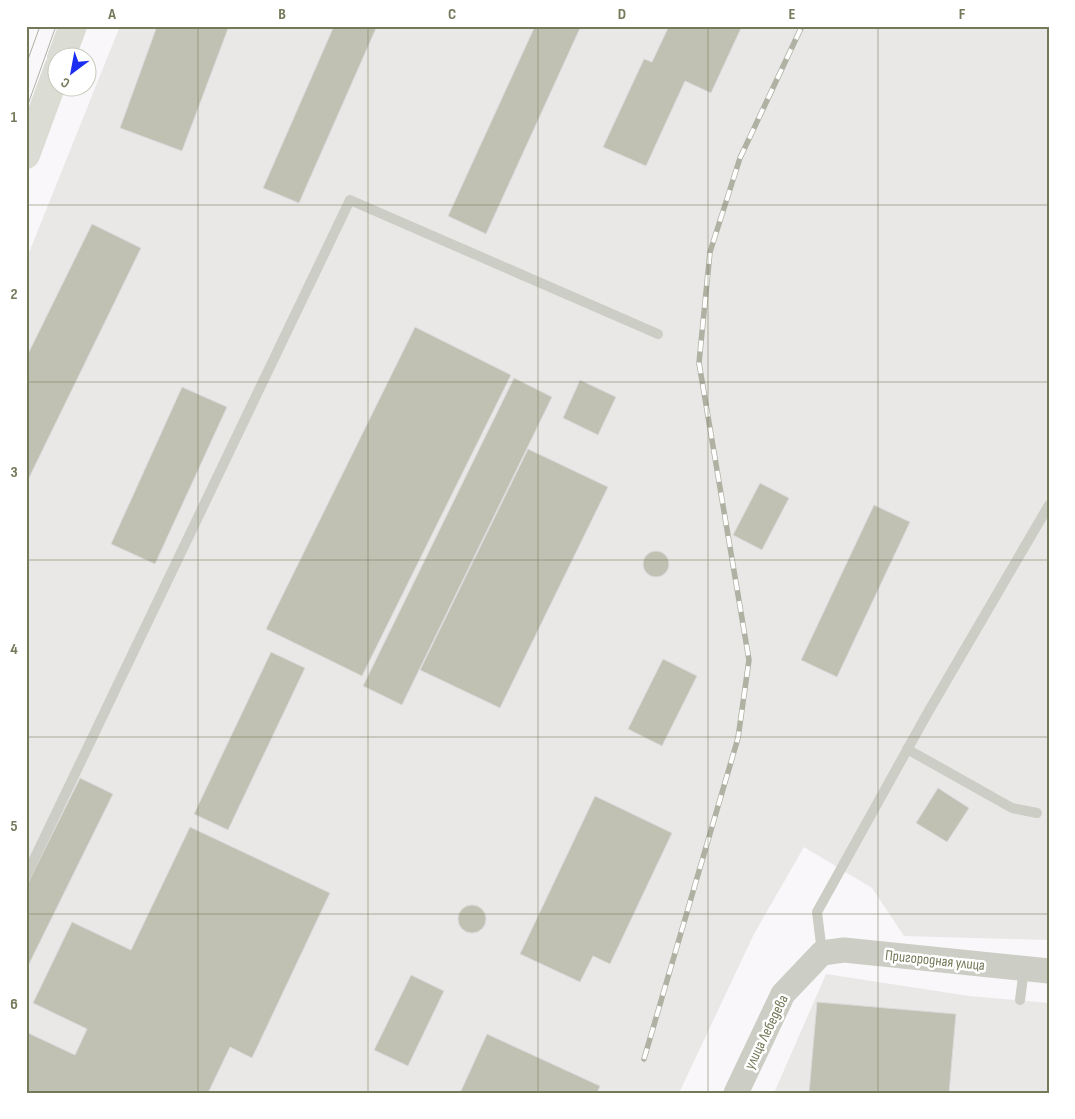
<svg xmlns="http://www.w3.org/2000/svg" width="1075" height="1119" font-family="'Sofia Sans Condensed',sans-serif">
  <rect width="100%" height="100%" fill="#f9f7f9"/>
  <path fill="#e9e8e7" d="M120,26H1049V940L904,936L872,888L804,847L754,934L679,1093H26V260Z
    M826,974L969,996L1049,1003V1093H774Z"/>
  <path fill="#c0c1b2" stroke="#dbd9db" d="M157,26H229L182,151L120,128Z
    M334,26H377L299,203L263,188Z
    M535,26H581L486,234L448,216Z
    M669,26H742L711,93L685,81L646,166L603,147L644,59L652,62Z
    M92,224L141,248L26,484V358Z
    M415,327L511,375L362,676L266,629Z
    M514,378L552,397L402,705L363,686Z
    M580,380L616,397L598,435L563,418Z
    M182,387L227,407L155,564L111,544Z
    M528,449L608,487L500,708L420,670Z
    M760,483L789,498L762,550L733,535Z
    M874,505L910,522L837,677L801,660Z
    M643 564a13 13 0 1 1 26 0a13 13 0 1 1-26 0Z
    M271,652L305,668L228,830L194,814Z
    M663,659L697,676L662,746L628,729Z
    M80,778L113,794L26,970V887Z
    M938,788L969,808L947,842L916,823Z
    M595,796L672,833L610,964L593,956L580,982L520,954Z
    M190,827L330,893L252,1058L230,1047L208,1093H26V1032L75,1055L87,1029L33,1003L72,922L131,950Z
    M458 919a14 14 0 1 1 28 0a14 14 0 1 1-28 0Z
    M411,975L444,991L408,1066L374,1050Z
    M817,1002L956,1014L949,1093H809Z
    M487,1034L600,1086L597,1093H460Z"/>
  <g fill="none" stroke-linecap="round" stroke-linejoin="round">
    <path stroke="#cccdc4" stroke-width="10" d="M907,749L1012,808L1037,813
      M26,876L350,200L658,334
      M822,952L817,912L927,714L1049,505
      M1020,1000L1024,969"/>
    <path stroke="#cccdc4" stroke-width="25" d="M736,1093L783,994L822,953L844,950L1049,971"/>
    <path stroke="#dbdcd3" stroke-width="28" d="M61,58L73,26
      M26,155L58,68"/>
    <path stroke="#afb1a3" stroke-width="1" d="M26,65L40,26
      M26,110L56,26"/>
    <defs>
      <path id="rail" d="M644,1059L738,738L749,660L699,363L710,252L740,158L802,26"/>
    </defs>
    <use href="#rail" stroke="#afb1a3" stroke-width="5.5"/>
    <use href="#rail" stroke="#fff" stroke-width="4" stroke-dasharray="11" stroke-linecap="butt"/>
  </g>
  <path fill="none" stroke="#747959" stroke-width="1" stroke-opacity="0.55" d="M198,26V1093M368,26V1093M538,26V1093M708,26V1093M878,26V1093M26,205H1049M26,382H1049M26,560H1049M26,737H1049M26,914H1049"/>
  <g text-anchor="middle" stroke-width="5" stroke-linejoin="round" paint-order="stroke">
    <g font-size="15" fill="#747959" stroke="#fff">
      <text transform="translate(935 960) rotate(6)" y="5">Пригородная улица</text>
      <text transform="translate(766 1032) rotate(-64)" y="5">улица Лебедева</text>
    </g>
  </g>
  <rect width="1075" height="1119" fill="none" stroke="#ffffff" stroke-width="55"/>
  <g transform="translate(72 72) rotate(212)"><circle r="24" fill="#ffffff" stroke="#c7c9bd"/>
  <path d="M0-4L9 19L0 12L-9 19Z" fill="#1d2ef3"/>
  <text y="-8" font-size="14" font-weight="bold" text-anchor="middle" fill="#747959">С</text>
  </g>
  <rect x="28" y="28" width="1020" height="1064" fill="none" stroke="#747959" stroke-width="2"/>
  <g font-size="16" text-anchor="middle" font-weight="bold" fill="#747959">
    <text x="112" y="19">A</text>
    <text x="282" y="19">B</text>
    <text x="452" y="19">C</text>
    <text x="622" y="19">D</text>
    <text x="792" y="19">E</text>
    <text x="962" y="19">F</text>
    <text x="14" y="122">1</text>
    <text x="14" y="299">2</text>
    <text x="14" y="477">3</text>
    <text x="14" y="654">4</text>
    <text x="14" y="831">5</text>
    <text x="14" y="1009">6</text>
  </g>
</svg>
